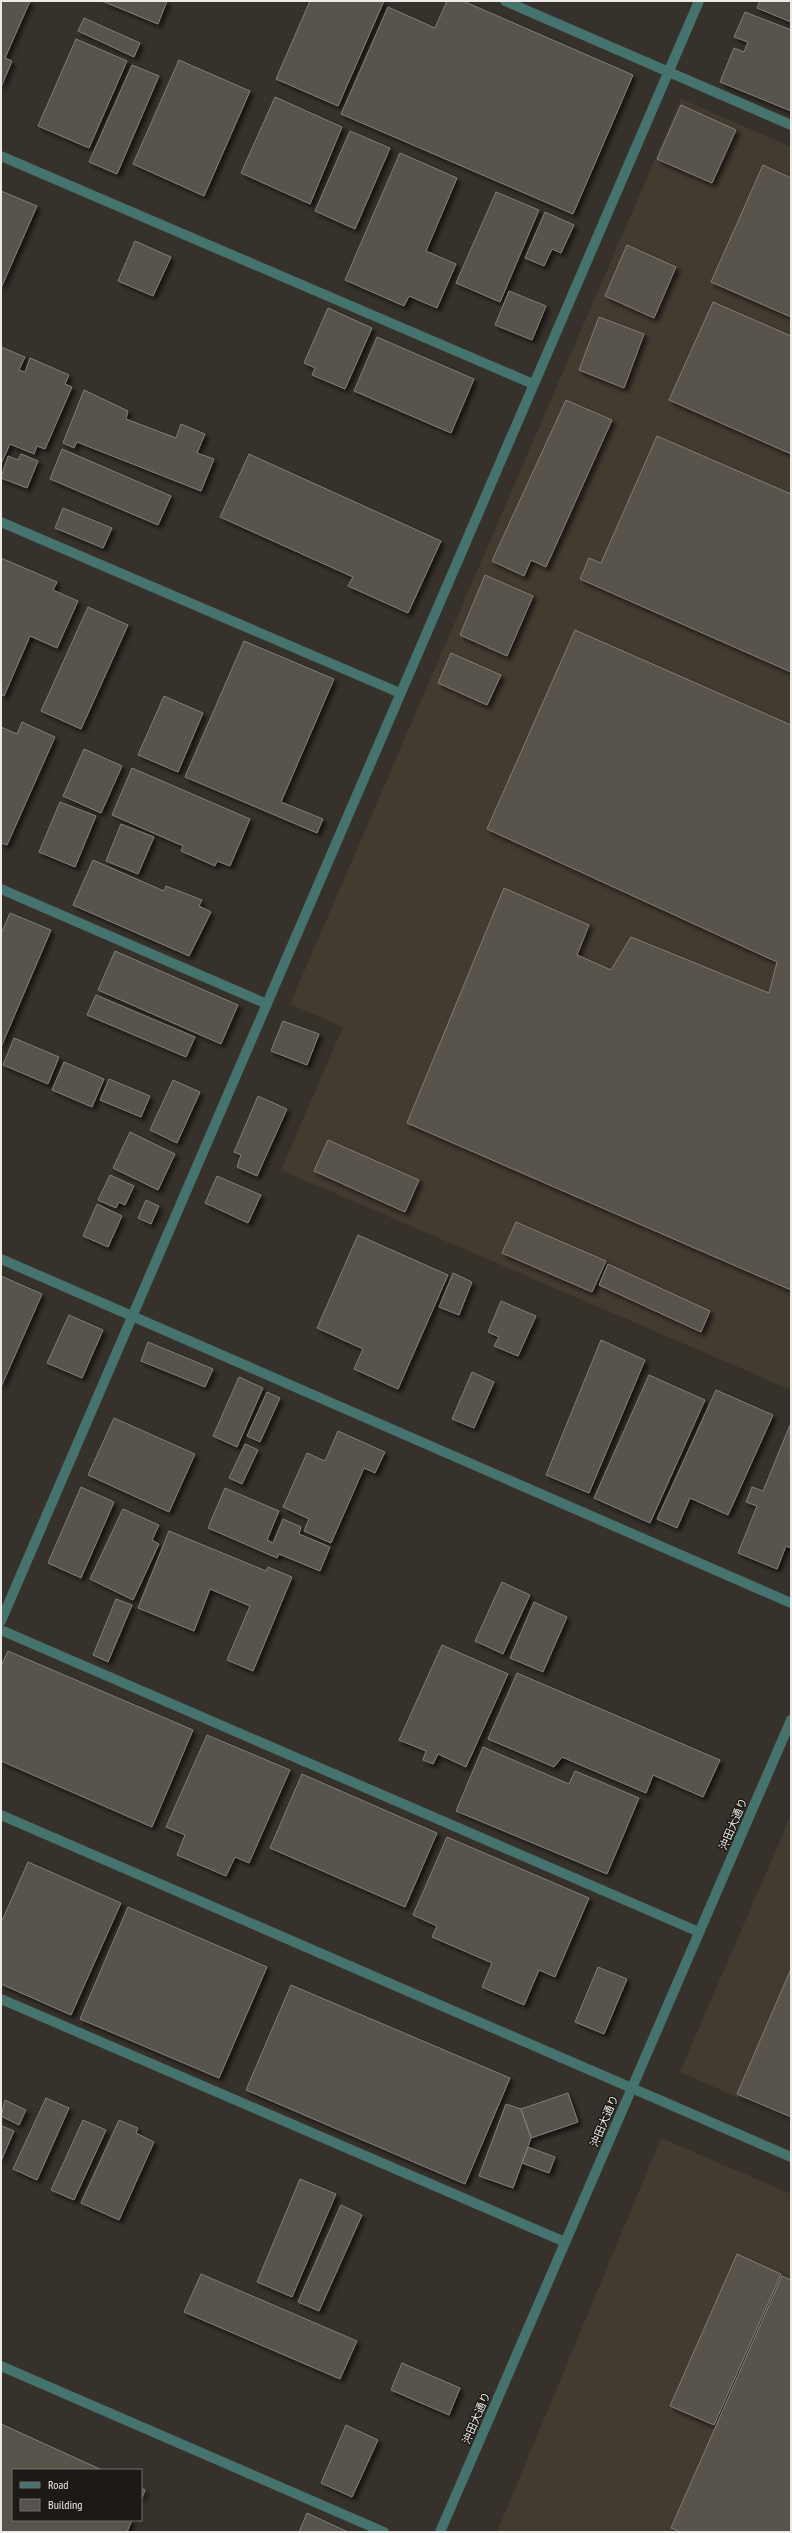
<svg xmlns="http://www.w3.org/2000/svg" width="792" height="2533" font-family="'PT Sans Narrow','Noto Sans JP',sans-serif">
  <defs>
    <filter id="shadow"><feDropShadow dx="3.5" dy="3.5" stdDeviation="2" flood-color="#0009"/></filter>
  </defs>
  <rect width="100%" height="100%" fill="#37312b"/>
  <path fill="#433a30" d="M681,99L791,147V1390L281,1170L343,1027L290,1004Z
    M791,1815V2121L680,2072Z
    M661,2138L791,2194V2532H497Z"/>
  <path fill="#58524c" stroke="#847d77" filter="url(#shadow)" d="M1,1H30L5,58L12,61L1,87Z
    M102,1H167L158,24Z
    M310,1H384L338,106L276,79Z
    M447,1H463L633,75L573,214L341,114L388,7L435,28Z
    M760,1H791V22L757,8Z
    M745,12L791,30V111L720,82L734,48L744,52L748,42L734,37Z
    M84,18L140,43L134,57L78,31Z
    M76,39L127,61L89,148L38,126Z
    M179,60L250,91L204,196L133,164Z
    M132,65L159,76L117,174L89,162Z
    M275,97L342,127L310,204L241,173Z
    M681,105L736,130L712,183L657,159Z
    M350,131L390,148L355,229L315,211Z
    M400,153L457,178L426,251L456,264L437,308L409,296L404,306L345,280Z
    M763,165L791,178V317L711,282Z
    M1,191L37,206L1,288Z
    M496,192L539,210L500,302L456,283Z
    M545,212L574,225L561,253L552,249L544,266L525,258Z
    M135,241L171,257L153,296L118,281Z
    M627,245L676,267L654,318L605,296Z
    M509,291L546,306L532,340L495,325Z
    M713,302L791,336V454L669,400Z
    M328,308L372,328L345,389L312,375L315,368L304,363Z
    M599,317L644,334L624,388L579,370Z
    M377,337L474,379L451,433L354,391Z
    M1,347L25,357L19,370L25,372L30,358L69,375L65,384L72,387L45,449L37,446L34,454L10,444L1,464Z
    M84,390L128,411L126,419L176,438L181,424L205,434L197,453L214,459L201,491L77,442L74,448L63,443Z
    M566,400L612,420L546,567L531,560L524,576L492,561Z
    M657,436L791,494V672L580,579L589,558L601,563Z
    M62,449L171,496L158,525L50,479Z
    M21,454L38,461L27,488L1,478L8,456L18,460Z
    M249,454L441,541L408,613L348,586L353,577L220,517Z
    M63,508L112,528L103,548L55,528Z
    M1,558L57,582L53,590L78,601L57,648L30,636L4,696L1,695Z
    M485,575L533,596L507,656L460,635Z
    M88,607L128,625L81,729L41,711Z
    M575,630L791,725V1290L407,1123L504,888L589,925L577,955L611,970L631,937L769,993L777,962L487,829Z
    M244,641L334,679L281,802L323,819L317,833L185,777Z
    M451,653L501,675L487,705L438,683Z
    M164,696L203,713L178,772L138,755Z
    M22,722L55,737L7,845L1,843V727L17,734Z
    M84,749L122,766L101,813L63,796Z
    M132,768L250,819L230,866L217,861L215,866L181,851L183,846L112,815Z
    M60,802L96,816L75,867L39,852Z
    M121,824L154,837L138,874L106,861Z
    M93,860L164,891L166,886L202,900L199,906L211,912L189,956L73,905Z
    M10,913L51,930L1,1047V934Z
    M115,951L238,1005L221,1044L98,990Z
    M96,995L195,1037L186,1057L87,1015Z
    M283,1021L319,1034L307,1065L271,1051Z
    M14,1038L59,1057L48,1084L3,1065Z
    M64,1062L104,1079L92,1107L52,1090Z
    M109,1079L150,1096L141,1117L100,1100Z
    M173,1080L200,1092L177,1143L150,1130Z
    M258,1096L287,1109L257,1176L237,1167L241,1155L234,1152Z
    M130,1132L175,1154L158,1190L113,1168Z
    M328,1140L419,1180L405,1212L314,1171Z
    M110,1175L134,1186L125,1205L119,1202L116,1208L98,1200Z
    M217,1176L261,1195L248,1223L205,1203Z
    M146,1200L159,1206L151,1224L138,1218Z
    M97,1204L122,1216L108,1247L83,1236Z
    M516,1222L606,1261L592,1292L502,1253Z
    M358,1235L448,1275L398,1389L354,1369L363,1349L317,1328Z
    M608,1264L710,1311L701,1332L599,1285Z
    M453,1273L472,1282L459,1315L439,1307Z
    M1,1276L42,1294L1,1387Z
    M501,1301L536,1316L518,1356L494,1346L499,1337L488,1332Z
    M69,1315L103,1330L82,1378L47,1363Z
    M601,1340L645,1360L589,1493L546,1475Z
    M148,1342L213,1369L205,1387L141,1361Z
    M472,1372L494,1382L474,1428L452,1419Z
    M649,1375L705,1400L650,1523L594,1498Z
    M239,1377L263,1388L237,1447L213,1436Z
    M716,1390L773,1415L728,1515L690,1498L677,1528L657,1519Z
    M267,1392L280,1398L260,1442L247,1436Z
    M114,1418L195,1454L169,1512L88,1475Z
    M790,1425L791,1548L786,1546L777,1569L738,1553L757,1506L746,1502L752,1487L763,1491Z
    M338,1431L385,1452L375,1473L364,1468L331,1543L304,1531L309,1519L283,1507L307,1453L325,1461Z
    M245,1444L258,1450L242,1484L229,1478Z
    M81,1487L114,1502L81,1578L48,1563Z
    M225,1488L279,1511L267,1540L273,1543L283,1519L301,1527L299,1534L330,1547L320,1571L279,1554L277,1558L208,1528Z
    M123,1509L159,1525L152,1540L159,1544L133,1600L90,1579Z
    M169,1531L266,1571L268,1567L292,1577L253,1671L227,1660L250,1606L210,1589L194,1631L138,1608Z
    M502,1582L530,1595L503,1654L475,1641Z
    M116,1599L132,1605L108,1662L93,1655Z
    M534,1602L567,1617L543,1672L510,1658Z
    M442,1645L508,1674L466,1767L438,1754L433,1764L423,1760L426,1751L399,1740Z
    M8,1651L193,1730L152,1827L1,1761V1666Z
    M517,1673L720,1760L703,1797L653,1775L646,1793L562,1757L554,1767L488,1739Z
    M207,1735L290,1770L249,1863L235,1857L226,1876L177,1855L185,1835L166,1827Z
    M483,1747L569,1784L575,1771L639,1798L607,1874L456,1811Z
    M302,1774L437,1833L405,1907L270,1848Z
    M447,1837L589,1898L555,1977L539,1970L524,2005L482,1987L492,1963L432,1937L437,1926L413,1915Z
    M28,1862L121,1903L71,2015L1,1984V1923Z
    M128,1907L267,1967L219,2078L80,2019Z
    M598,1967L627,1979L604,2034L575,2022Z
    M791,1969V2117L737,2094Z
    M291,1985L510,2078L465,2184L246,2090Z
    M568,2093L578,2122L531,2138L521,2109Z
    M46,2098L69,2108L37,2180L13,2169Z
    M5,2100L26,2110L19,2125L1,2116Z
    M506,2104L521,2109L531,2138L513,2188L479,2176Z
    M83,2120L106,2130L74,2200L51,2190Z
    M119,2120L138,2128L136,2133L154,2142L119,2220L81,2203Z
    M2,2126L14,2131L1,2161V2127Z
    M528,2147L555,2157L549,2173L522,2163Z
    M300,2179L336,2194L292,2297L257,2282Z
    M341,2205L362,2215L319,2311L298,2302Z
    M737,2254L781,2274L714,2425L670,2406Z
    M201,2274L357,2341L340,2379L184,2312Z
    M782,2276L791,2280V2532H681L671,2528Z
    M402,2363L460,2388L449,2415L391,2390Z
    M1,2424L102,2470H13V2520H132L127,2532H1Z
    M346,2425L378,2440L352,2497L321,2483Z
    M141,2488L145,2490L141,2500Z
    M307,2513L348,2532H299Z"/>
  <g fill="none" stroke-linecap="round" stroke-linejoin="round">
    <path stroke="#45736d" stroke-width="10" d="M505,1L791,125
      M1,156L533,384
      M1,522L400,693
      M1,889L267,1004
      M1,1259L791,1603
      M1,1630L699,1932
      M1,1999L565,2242
      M1,2366L384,2532"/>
    <path stroke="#45736d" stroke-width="10" d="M1,1621L699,1
      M1,1815L791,2157
      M440,2532L791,1720"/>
  </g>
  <g text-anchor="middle" stroke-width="3" stroke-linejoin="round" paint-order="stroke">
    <g font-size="11" fill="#eeeae7" stroke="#1c1917">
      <text transform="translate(733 1824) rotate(-67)" y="4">沖田大通り</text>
      <text transform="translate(604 2121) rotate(-67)" y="4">沖田大通り</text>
      <text transform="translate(476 2418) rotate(-67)" y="4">沖田大通り</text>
    </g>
  </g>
  <rect width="792" height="2533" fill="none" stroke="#eeeae7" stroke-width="4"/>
  <rect x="12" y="2469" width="130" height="52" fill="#1c1917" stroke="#706d6a"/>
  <rect x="20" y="2482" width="20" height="6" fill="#45736d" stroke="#706d6a"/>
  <text x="48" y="2489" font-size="12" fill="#eeeae7">Road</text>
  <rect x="20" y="2499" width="20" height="12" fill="#58524c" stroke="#706d6a"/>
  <text x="48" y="2509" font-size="12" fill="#eeeae7">Building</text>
</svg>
